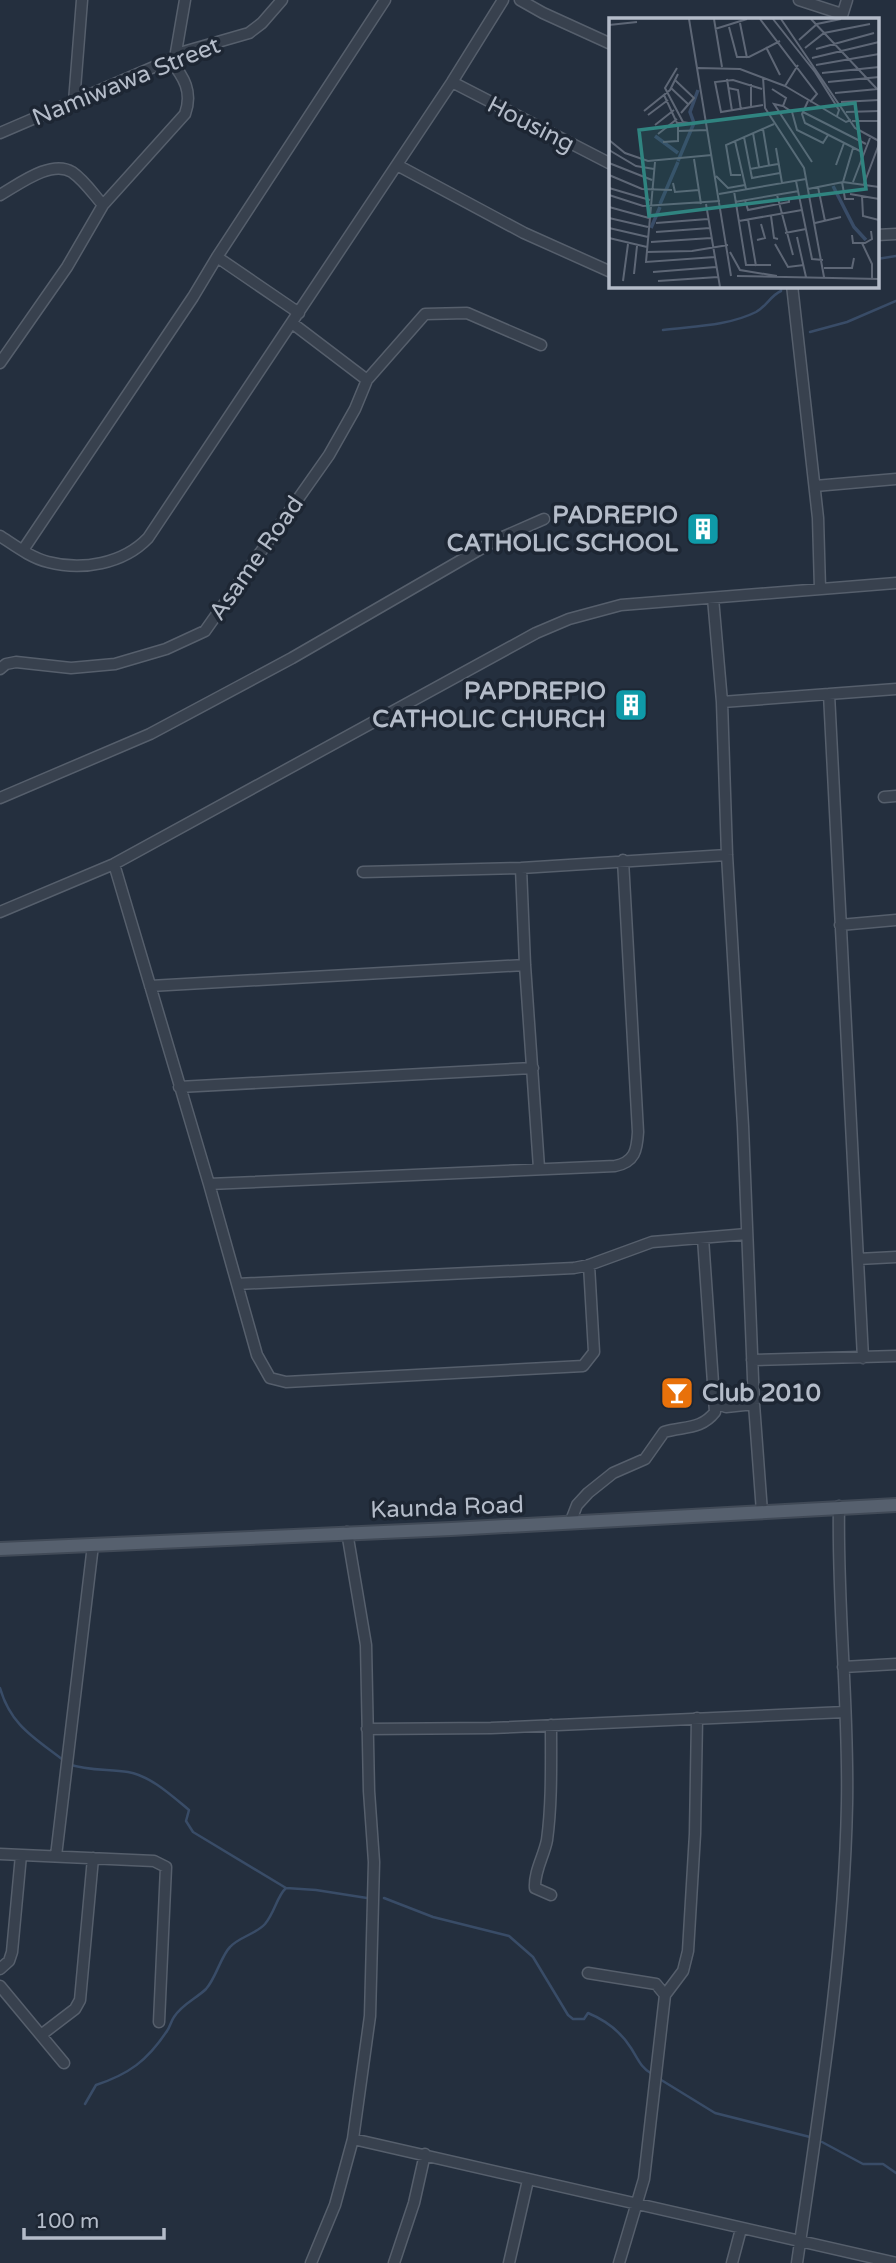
<svg xmlns="http://www.w3.org/2000/svg" width="896" height="2263" font-family="'Varela Round',sans-serif">
  <rect width="100%" height="100%" fill="#242f3e"/>
  <g fill="none" stroke-linecap="round" stroke-linejoin="round">
    <path stroke="#394c67" stroke-width="2.5" d="M877,259L896,256
      M663,330C694,326 728,326 756,312C767,306 770,296 781,291V285
      M810,332L847,322L896,301
      M0,1688C11,1726 35,1738 63,1760
      M68,1764C88,1771 108,1769 128,1772C151,1776 172,1796 189,1810L186,1821L193,1832L286,1888L316,1890L367,1898
      M384,1898L433,1917L509,1936L533,1957L568,2015L573,2019H584L588,2013C605,2020 621,2032 631,2048C638,2059 641,2068 652,2074
      M658,2078L715,2113L810,2137
      M85,2104L96,2085C129,2074 147,2061 167,2031C170,2027 171,2021 174,2017C182,2004 197,1998 206,1989C216,1978 221,1956 230,1947C239,1937 256,1934 265,1924C275,1912 277,1896 286,1888
      M822,2142L863,2164H883L896,2173"/>
    <defs>
      <path id="minor" d="M520,0L543,13L611,44
        M799,0L842,14
        M841,19L847,0
        M175,58L185,0
        M452,82L611,164
        M74,102L82,0
        M0,133L170,60L183,52L249,33L262,23L282,0
        M397,165L524,233L611,272
        M0,195C18,185 51,159 72,172C84,180 94,195 103,205
        M877,235L896,234
        M217,257L299,313
        M792,285L818,518L820,589
        M0,363L67,267L103,205L185,114C193,92 184,77 170,60
        M367,380L425,314L467,313L541,345
        M815,486L896,479
        M0,536C14,545 31,558 48,562C82,571 123,564 148,538L452,82L503,0
        M23,550L193,297L217,257L385,0
        M713,598L722,702L727,855L743,1126L754,1404L762,1512
        M0,669L6,664L16,662L71,668L115,664L166,649L205,631L329,455L355,409L367,380L292,323
        M829,694L863,1358
        M722,702L896,689
        M884,797L896,796
        M0,798L150,734L292,658L496,540L544,519
        M114,864L209,1184L257,1355L270,1378L286,1382L583,1366L594,1352L589,1265
        M521,868L525,965L539,1168
        M363,872L521,868L727,855
        M0,912L114,864L536,633L569,619L621,605L896,583
        M840,925L896,920
        M150,986L525,965
        M179,1087L533,1068
        M209,1184L615,1166C635,1162 637,1150 638,1132L623,860
        M858,1259L896,1257
        M237,1284L574,1268L589,1265L652,1242L747,1234
        M752,1360L896,1356
        M715,1403L726,1407L754,1404
        M570,1523L577,1505L588,1493L613,1473L645,1459L664,1432C684,1426 701,1430 715,1412L703,1238
        M843,1667L896,1664
        M551,1725C551,1763 552,1803 547,1840C544,1856 534,1871 535,1888L551,1895
        M367,1729L491,1728L845,1712
        M0,1854L154,1861L166,1867L159,2022
        M56,1856L93,1545
        M0,1969L9,1961L12,1952L21,1855
        M588,1973L656,1984L665,1995L683,1971L688,1951L695,1834L697,1718
        M0,1986L64,2063
        M41,2035L75,2009L80,2000L93,1858
        M353,2139L896,2263
        M311,2263L335,2205L353,2139L370,2016L374,1862L369,1791L366,1645L347,1532
        M394,2263L414,2203L425,2154
        M509,2263L528,2180
        M619,2263L644,2179L665,1995
        M732,2263L741,2229
        M797,2263C819,2111 844,1958 847,1804C849,1705 837,1606 839,1506"/>
      <path id="major" d="M0,1549L451,1529L896,1505"/>
    </defs>
    <use href="#minor" stroke="#565f6c" stroke-width="13"/>
    <use href="#major" stroke="#414a57" stroke-width="16"/>
    <use href="#minor" stroke="#38414e" stroke-width="10"/>
    <use href="#major" stroke="#56606e" stroke-width="12"/>
  </g>
  <defs>
    <symbol id="building-square" viewBox="-11 -11 22 22"><rect x="-9" y="-9" width="18" height="18" rx="4" fill="#0f9aa8" stroke="#1d2633"/><path d="M-4-6H4V6H1V3H-1V6H-4ZM-2.5-4.3h1.7v1.8h-1.7ZM.8-4.3h1.7v1.8H.8ZM-2.5-1h1.7V.8h-1.7ZM.8-1h1.7V.8H.8Z" fill="#fff"/></symbol>
    <symbol id="bar-square" viewBox="-11 -11 22 22"><rect x="-9" y="-9" width="18" height="18" rx="4" fill="#e8710a" stroke="#1d2633"/><path d="M-6-5H6L.8 .8V4.5H3.5V6h-7V4.5H-.8V.8Z" fill="#fff"/></symbol>
  </defs>
  <g fill-rule="evenodd">
    <use href="#building-square" x="684" y="510" width="38" height="38"/>
    <use href="#building-square" x="612" y="686" width="38" height="38"/>
    <use href="#bar-square" x="658" y="1374" width="38" height="38"/>
  </g>
  <g text-anchor="middle" stroke-width="7" stroke-linejoin="round" paint-order="stroke">
    <g font-size="24" fill="#b4bcc9" stroke="#1d2633">
      <text transform="translate(126 81) rotate(-22)" y="8">Namiwawa Street</text>
      <text transform="translate(531 124) rotate(27)" y="8">Housing</text>
      <text transform="translate(256 558) rotate(-55)" y="8">Asame Road</text>
      <text transform="translate(447 1507) rotate(-2)" y="8">Kaunda Road</text>
    </g>
    <g font-size="24" font-weight="bold" fill="#b4bcc9" stroke="#1d2633" text-anchor="end">
      <text x="678" y="523">PADREPIO<tspan x="678" dy="28">CATHOLIC SCHOOL</tspan></text>
      <text x="606" y="699">PAPDREPIO<tspan x="606" dy="28">CATHOLIC CHURCH</tspan></text>
      <text x="702" y="1401" text-anchor="start">Club 2010</text>
    </g>
  </g>
  <g transform="translate(609 18)">
    <rect width="270" height="270" fill="#242f3e"/>
    <path fill="none" stroke="#394c67" stroke-width="3.5" d="M46,118L69,135M69,143L85,105L81,94L89,72M224,168L245,209L257,222M51,186L69,144M42,210L51,189"/>
    <path fill="none" stroke="#5e6776" stroke-width="2" d="M80,1L122,258M105,1L113,49M151,1L208,76L201,84M164,1L206,54L230,92L228,98M172,1L246,110L270,123M202,1L268,71M131,5L138,40M0,7L28,4M120,9L128,39H140L171,23M106,11L138,1M190,22L208,6L232,1M157,29L171,57M196,30L215,15L261,6M207,31L265,15M203,40L270,24M207,47L270,36M68,50L56,70L74,104L80,105M89,50L131,51L176,68L189,47M213,55L270,49M154,59L156,90L195,150L215,259M118,61L123,93M66,62L85,80L72,95M219,64L270,59M142,66V88M176,68L237,104L242,102M62,70L80,87M119,70L129,72L132,92M153,71L124,62L106,64L112,94L154,87M163,71L177,80L174,88L165,86L203,144M226,75L269,71M55,77L68,105H73M199,83L193,96L196,105L253,134M232,84L270,82M174,88L183,94L188,112L214,125L219,117M35,93L61,72L69,56M194,94L257,126M237,94L270,93M39,97L59,82M243,103H270M46,107L65,92M154,111L160,147M69,113L99,112M144,115L150,149M49,116L68,101M135,119L143,160L171,155M0,122L16,135L39,143L103,137M126,123L137,171M54,124L69,123V105M167,130L173,165M0,132L27,148L45,151M85,141L92,186M46,144L37,244L106,239M0,145L43,162M227,147L235,125M141,151L169,146M0,157L33,171L63,172M132,157H122L117,127L165,106M107,158L119,170L136,167M187,163L203,241L214,242M233,164L236,181H245M234,164L244,130M244,164L261,120M64,165L66,174L90,172M255,166L270,126M209,169L216,203M0,170L41,182M199,171L234,164L270,169M125,173L137,247H162M110,176L197,161M241,176L270,181M0,177L34,188L111,183M168,177L184,237M253,178L254,198L270,202M136,182L139,192L180,184V179M126,184L190,173M97,186L111,269M0,189L40,200M162,198L165,220L169,221M0,200L39,209M139,201L147,248M130,203L193,192M47,205L99,201M206,205L232,199M0,210L39,219M47,214L101,210M176,215L197,211M243,217L244,225H256L263,221L262,213M188,219L197,259M0,220L38,229M148,222L156,220L152,206M42,224L102,220M253,225L263,246V261M166,226L179,249L195,247M37,234L83,233L119,227M121,234L131,252L168,258M215,250H243L245,240M44,254L107,249M25,256L28,228M128,258L270,261M14,263L19,226M49,263L109,259"/>
    <path fill="#308480" fill-opacity="0.15" stroke="#308480" stroke-width="3.5" d="M246,85L257,171L40,198L30,112Z"/>
    <rect width="270" height="270" fill="none" stroke="#b4bcc9" stroke-width="3.5"/>
  </g>
  <path d="M24 2228v10h140v-10" fill="none" stroke="#b4bcc9" stroke-width="3.5"/>
  <text x="35" y="2228" font-size="21" fill="#b4bcc9" stroke="#1d2633" stroke-width="5" paint-order="stroke">100 m</text>
</svg>
